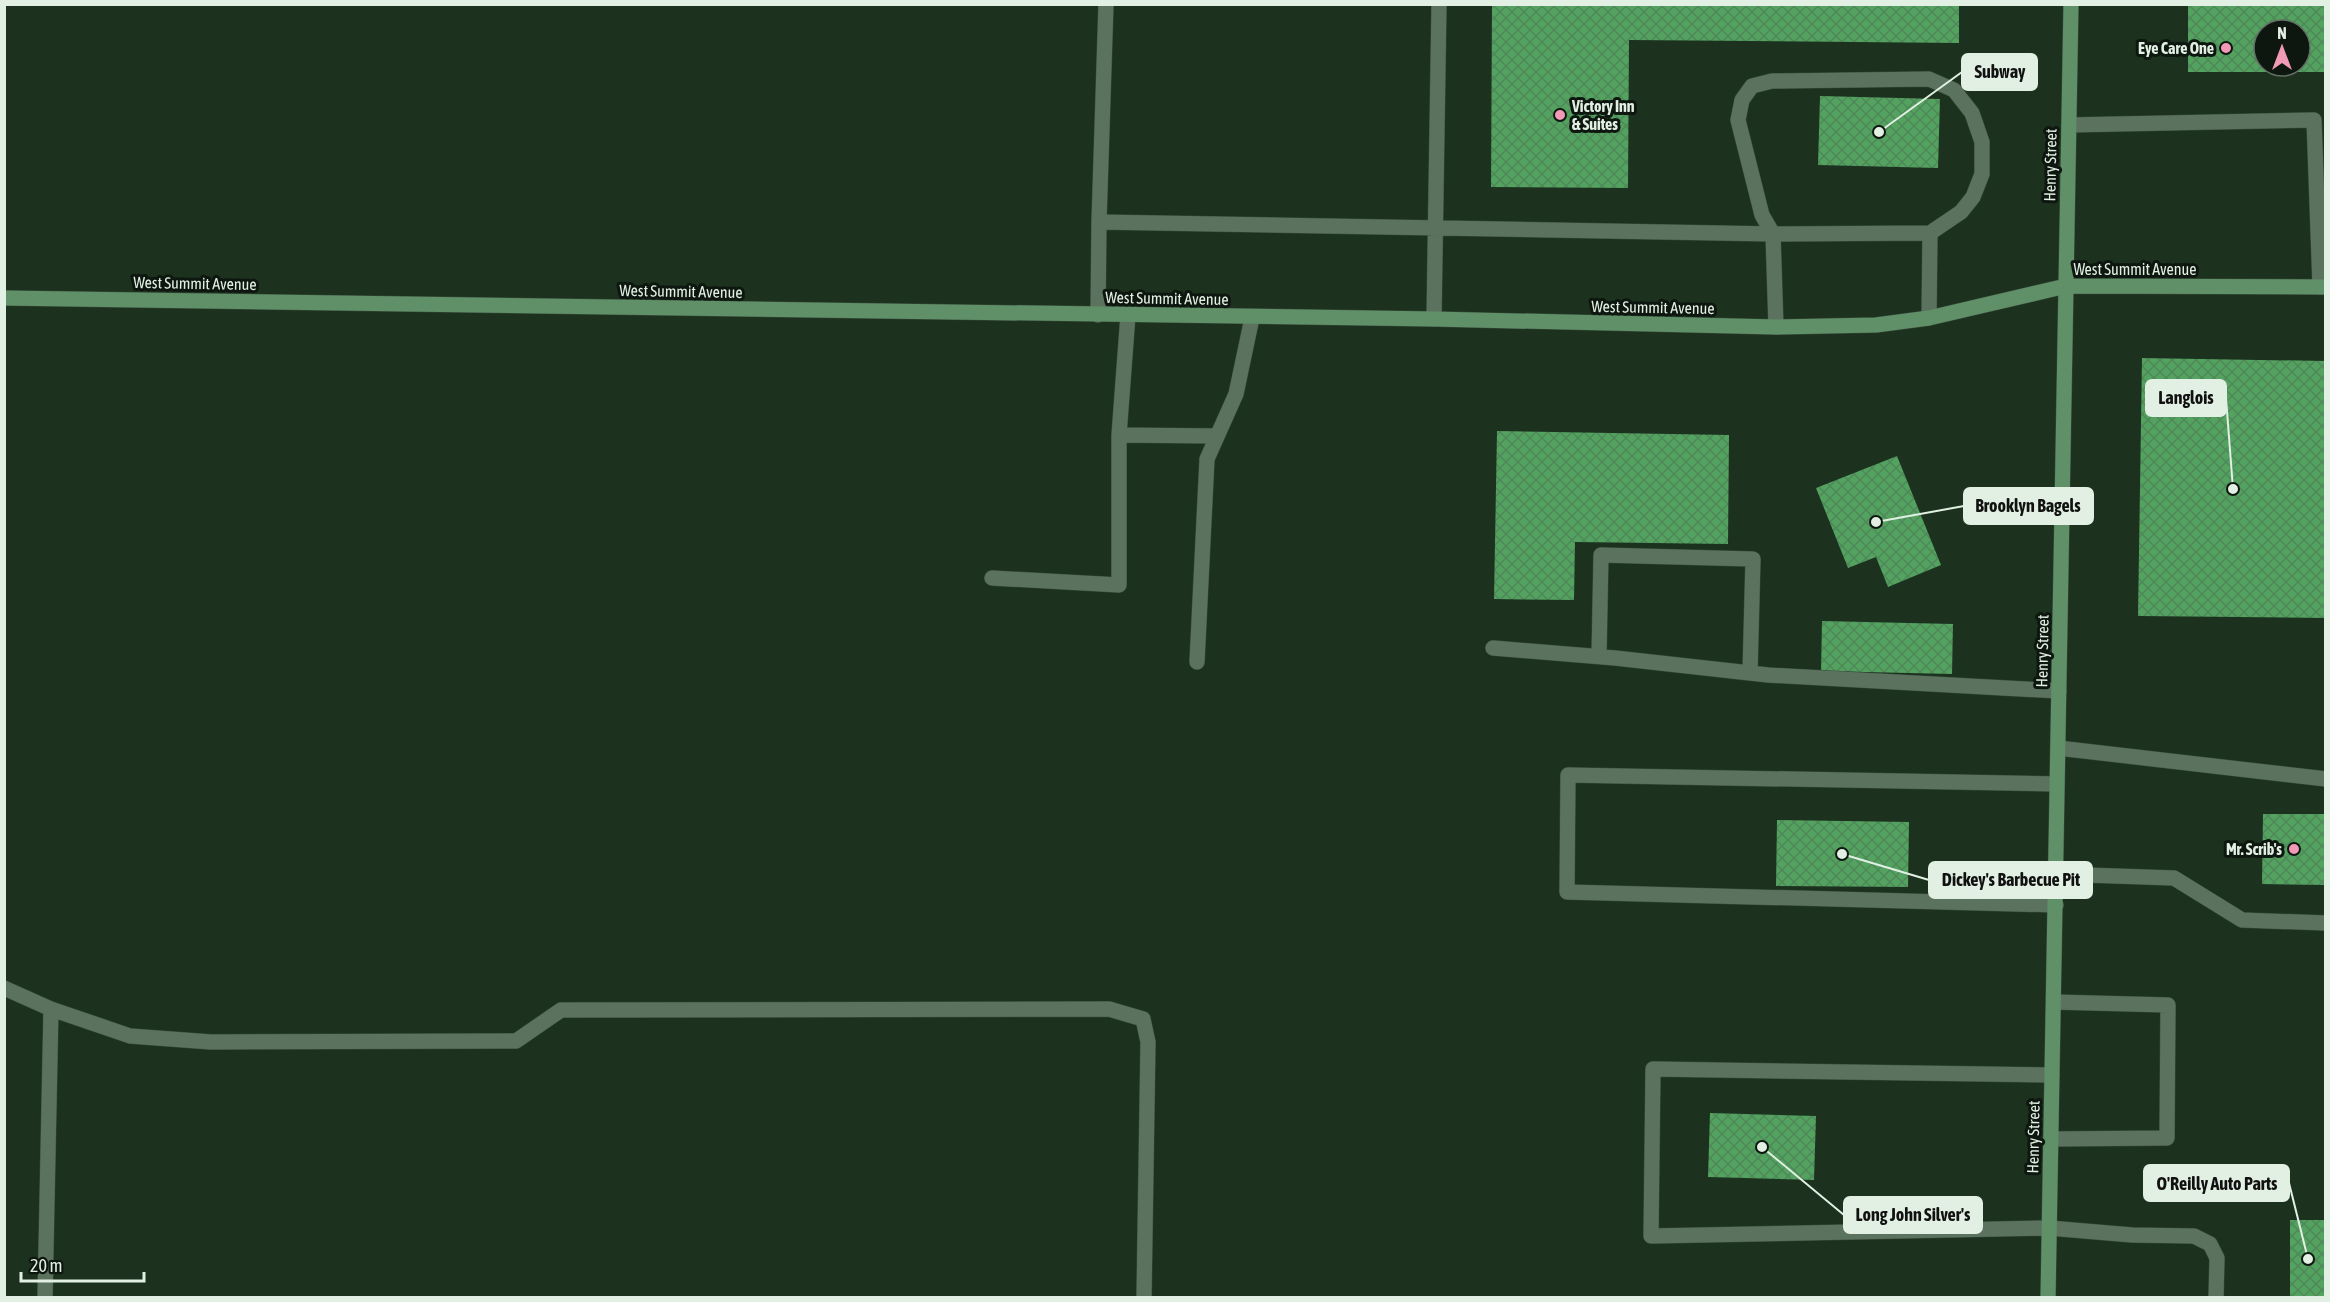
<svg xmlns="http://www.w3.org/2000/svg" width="2330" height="1302" font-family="'Asap Condensed',sans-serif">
  <defs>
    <pattern id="building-cross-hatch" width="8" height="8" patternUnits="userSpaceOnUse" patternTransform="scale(1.5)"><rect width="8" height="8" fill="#53a260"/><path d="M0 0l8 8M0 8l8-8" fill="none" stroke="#4e8758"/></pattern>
  </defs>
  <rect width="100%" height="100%" fill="#1c321f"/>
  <path fill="url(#building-cross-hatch)" fill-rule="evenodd" d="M1492,4H1959V43L1629,40L1628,188L1491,187Z
    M2188,5H2326V72H2188ZM2264,30H2300V66H2264Z
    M1820,96L1940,99L1938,168L1818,165Z
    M2142,358L2326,361V618L2138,616Z
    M1497,431L1729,435L1728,544L1575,542L1574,600L1494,599Z
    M1897,456L1941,565L1888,587L1876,557L1848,568L1816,488Z
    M1822,621L1953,624L1952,674L1821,671Z
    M2263,814H2326V885L2262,884Z
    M1777,820L1909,822L1908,887L1776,886Z
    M1710,1113L1816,1116L1814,1180L1708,1177Z
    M2290,1220H2326V1298H2290Z"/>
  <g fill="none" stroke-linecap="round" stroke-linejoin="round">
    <defs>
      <path id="lane" d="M2069,125L2314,120L2320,287
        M1099,222L1106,4
        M1098,315L1099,222L1773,234L1930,233L1961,212L1973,197L1982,174V142L1972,113L1954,90L1929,79L1772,81L1752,86L1742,100L1738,120L1762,215L1773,234L1776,327
        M1128,315L1119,435L1217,436
        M1929,318L1930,233
        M1434,319L1439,4
        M992,578L1119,585V435
        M1493,648L1615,658L1768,675L2059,691
        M1599,656L1601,555L1753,559L1750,673
        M1197,662L1207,459L1236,394L1252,318
        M2058,748L2326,779
        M2056,874L2174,878L2242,920L2326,923
        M2056,905L1567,892L1568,775L2057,784
        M4,988L51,1009L130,1036L211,1042L516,1041L561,1010L1109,1009L1143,1019L1148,1042L1144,1298
        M2052,1075L1653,1069L1651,1236L2049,1228L2132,1235L2194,1236L2210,1244L2217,1258L2216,1298
        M2051,1139L2167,1138L2168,1005L2054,1002
        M45,1298L51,1009"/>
      <path id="secondary" d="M4,298L1434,319L1776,327L1876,325L1929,318L2066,286L2326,287
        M2048,1298L2071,4"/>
    </defs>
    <use href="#lane" stroke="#3a4d3d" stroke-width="16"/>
    <use href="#secondary" stroke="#3a4d3d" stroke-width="16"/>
    <use href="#lane" stroke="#5b735e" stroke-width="15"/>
    <use href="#secondary" stroke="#609068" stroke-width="15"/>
  </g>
  <g fill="#f09ab7" stroke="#0e170f" stroke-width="2">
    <circle cx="2226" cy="48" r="6"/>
    <circle cx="1560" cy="115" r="6"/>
    <circle cx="2294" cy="849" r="6"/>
  </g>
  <g text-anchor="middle" stroke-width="6" stroke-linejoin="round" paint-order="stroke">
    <g font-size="16" font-weight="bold" fill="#e2f0e3" stroke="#0e170f" text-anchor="end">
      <text x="2214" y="54">Eye Care One</text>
      <text x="1572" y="112" text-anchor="start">Victory Inn<tspan x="1572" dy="18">&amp; Suites</tspan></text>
      <text x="2282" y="855">Mr. Scrib's</text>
    </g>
    <g font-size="16" fill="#e2f0e3" stroke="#0e170f">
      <text transform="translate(2050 165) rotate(-89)" y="6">Henry Street</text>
      <text x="2135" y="275">West Summit Avenue</text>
      <text transform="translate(195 283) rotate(1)" y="6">West Summit Avenue</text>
      <text transform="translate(681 291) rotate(1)" y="6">West Summit Avenue</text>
      <text transform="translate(1167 298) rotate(1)" y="6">West Summit Avenue</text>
      <text transform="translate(1653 307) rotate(1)" y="6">West Summit Avenue</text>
      <text transform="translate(2042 651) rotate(-89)" y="6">Henry Street</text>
      <text transform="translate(2033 1137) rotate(-89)" y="6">Henry Street</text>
    </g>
  </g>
  <path fill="none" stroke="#e2f0e3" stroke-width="2" d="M1879 132L1962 72M2233 489L2226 398M1876 522L1964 506M1842 854L1929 880M2308 1259L2289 1183M1762 1147L1844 1215"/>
  <g fill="#e2f0e3" stroke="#0e170f" stroke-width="2">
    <circle cx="1879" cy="132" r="6"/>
    <circle cx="2233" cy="489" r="6"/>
    <circle cx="1876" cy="522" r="6"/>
    <circle cx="1842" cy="854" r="6"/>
    <circle cx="2308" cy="1259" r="6"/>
    <circle cx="1762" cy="1147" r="6"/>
  </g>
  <g fill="#e2f0e3" stroke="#e2f0e3" stroke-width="2">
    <rect x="1962" y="54" width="75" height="36" rx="6"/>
    <rect x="2146" y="380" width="80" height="36" rx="6"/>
    <rect x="1964" y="488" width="129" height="36" rx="6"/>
    <rect x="1929" y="862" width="163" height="36" rx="6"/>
    <rect x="2144" y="1165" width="145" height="36" rx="6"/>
    <rect x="1844" y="1197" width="138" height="36" rx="6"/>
  </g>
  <g font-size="18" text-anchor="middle" font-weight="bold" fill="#111">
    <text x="2000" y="78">Subway</text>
    <text x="2186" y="404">Langlois</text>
    <text x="2028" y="512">Brooklyn Bagels</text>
    <text x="2011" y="886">Dickey's Barbecue Pit</text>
    <text x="2217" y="1190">O'Reilly Auto Parts</text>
    <text x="1913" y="1221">Long John Silver's</text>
  </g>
  <rect width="2330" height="1302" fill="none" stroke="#e2f0e3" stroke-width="12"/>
  <g transform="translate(2282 48)"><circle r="28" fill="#0e170f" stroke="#636e64" stroke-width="1.5"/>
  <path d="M0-4.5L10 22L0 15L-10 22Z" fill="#f09ab7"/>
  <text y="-9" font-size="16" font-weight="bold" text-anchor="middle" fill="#e2f0e3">N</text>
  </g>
  <path d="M21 1272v9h123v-9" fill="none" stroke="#e2f0e3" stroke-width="3"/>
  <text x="30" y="1272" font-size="18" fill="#e2f0e3" stroke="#0e170f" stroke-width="4.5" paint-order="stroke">20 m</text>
</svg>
